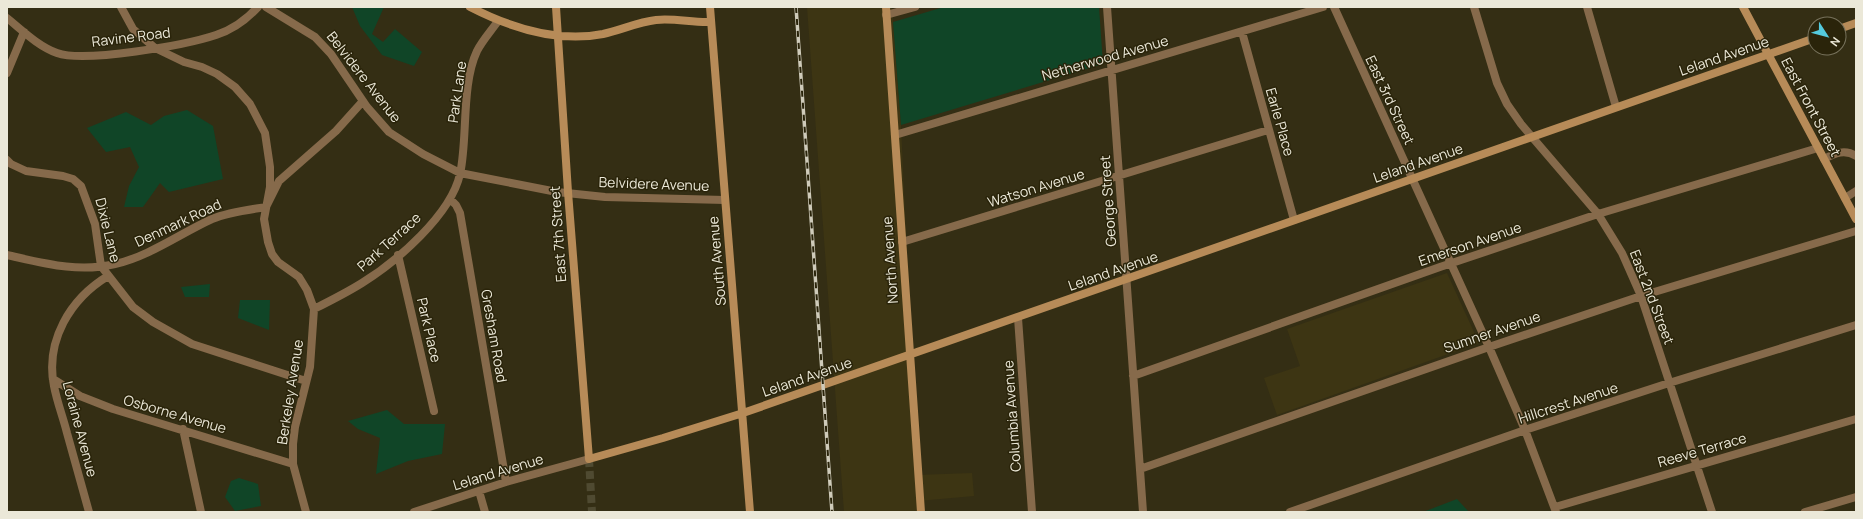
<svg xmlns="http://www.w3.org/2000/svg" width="1863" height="519" font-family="Manrope,sans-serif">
  <rect width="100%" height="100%" fill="#342e14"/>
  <path fill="#3d3513" d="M807,7H892L901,125L917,475L972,473L974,496L918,501V512H844Z
    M1447,273L1479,343L1277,415L1264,378L1300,366L1287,329Z"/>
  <path fill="#104527" d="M352,7H384L372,34L383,42L395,29L422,52L414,66L382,55L360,26Z
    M944,7H1099L1103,64L901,125L893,22Z
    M187,110L213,126L223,179L169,192L160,183L143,207H124L129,186L139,167L130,147L106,152L87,128L126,112L151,125L164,116Z
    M210,284L209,297H185L181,287Z
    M240,300H270L269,330L238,318Z
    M387,410L404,424H445L442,454L408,461L376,474L380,438L358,429L348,421Z
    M239,478L258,484L261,506L235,511L225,497L231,481Z
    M1457,499L1469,512H1423Z"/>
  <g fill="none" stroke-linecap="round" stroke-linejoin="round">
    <path stroke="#4f4a31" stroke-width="8" stroke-dasharray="8 4" stroke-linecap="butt" d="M589,459L592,512"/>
    <path stroke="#866a4b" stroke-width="8" d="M121,7L133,29L155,48L184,62L202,67L217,74L235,87L250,104L265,133L270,167V187L264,219L268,242L272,254L278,262L299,277L307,290L314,309L310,367L295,427L293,444V464L306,512
      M266,7L315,37L331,54L367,107L389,132L423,154L460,173L557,192L605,197L725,200
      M1107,7L1143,512
      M1334,7L1489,347L1525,430L1556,512
      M1474,7L1497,83L1507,104L1521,124L1598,214L1622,253L1641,296L1712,512
      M1587,7L1616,107
      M886,15L915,7
      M7,18C23,31 38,46 57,53C85,63 186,45 216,35C232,30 247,19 258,7
      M1242,32L1294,220
      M7,73L24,32
      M895,135L1323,7
      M1824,159C1835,153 1845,149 1856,156
      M7,160L11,164L26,171L63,176L73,179L81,186L95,224L101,266L133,307L153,322L192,344L306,381
      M1845,198L1856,191
      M450,199L456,205L460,213L506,482
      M902,242L1268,130
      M7,255C43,263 78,273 115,264C148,257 181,233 212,219C229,212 248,210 266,207L279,181L336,131L363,101
      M398,255L434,411
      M314,309C330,301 346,293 362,283C396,262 451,215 460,174C468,138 461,85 477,51C482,41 491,31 498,21
      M1018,318L1032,512
      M1133,376L1440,267L1598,214L1818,148
      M53,379L80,396L113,409L293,464
      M183,429L201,512
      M1140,469L1489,347L1641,296L1856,231
      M479,491L485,512
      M1555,507L1856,419
      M89,512C82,486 74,459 67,433C63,417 57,402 54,386C45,341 70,299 108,276
      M414,512L506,482L589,459
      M1290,512L1525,430L1669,383L1856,325
      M1805,512L1856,497"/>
    <path stroke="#b78b58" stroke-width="8" d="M470,7C511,28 557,43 603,34C621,30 638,22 656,20C675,18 693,23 711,22
      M556,7L568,192L589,459L663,438L743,413L1815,38
      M710,7L750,512
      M886,7L921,512
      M1743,7L1856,219
      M1839,29L1856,23"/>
    <defs>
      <path id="rail" d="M796,7L832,512"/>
    </defs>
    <use href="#rail" stroke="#cfcbba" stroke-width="3.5"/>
    <use href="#rail" stroke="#2a240a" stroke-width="2" stroke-dasharray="6" stroke-linecap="butt"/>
  </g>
  <g text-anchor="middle" stroke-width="3" stroke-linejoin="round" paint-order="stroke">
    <g font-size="14" fill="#ebe8d8" stroke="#2a240a">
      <text transform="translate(131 37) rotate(-7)" y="5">Ravine Road</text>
      <text transform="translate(1724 56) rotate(-19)" y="5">Leland Avenue</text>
      <text transform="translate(1105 58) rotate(-16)" y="5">Netherwood Avenue</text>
      <text transform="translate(364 77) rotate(52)" y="5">Belvidere Avenue</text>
      <text transform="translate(457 92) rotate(-82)" y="5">Park Lane</text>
      <text transform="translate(1390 100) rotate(65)" y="5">East 3rd Street</text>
      <text transform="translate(1811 107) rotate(62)" y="5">East Front Street</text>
      <text transform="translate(1280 122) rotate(74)" y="5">Earle Place</text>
      <text transform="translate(1418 163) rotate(-19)" y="5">Leland Avenue</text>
      <text transform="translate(654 184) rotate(2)" y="5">Belvidere Avenue</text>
      <text transform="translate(1036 188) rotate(-17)" y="5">Watson Avenue</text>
      <text transform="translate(1108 201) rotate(-94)" y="5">George Street</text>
      <text transform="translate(178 223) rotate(-25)" y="5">Denmark Road</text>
      <text transform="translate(108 230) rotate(76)" y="5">Dixie Lane</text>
      <text transform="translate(558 234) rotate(-94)" y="5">East 7th Street</text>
      <text transform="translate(389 242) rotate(-42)" y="5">Park Terrace</text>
      <text transform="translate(1470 244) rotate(-19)" y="5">Emerson Avenue</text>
      <text transform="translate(890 260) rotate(-94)" y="5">North Avenue</text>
      <text transform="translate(717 261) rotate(-95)" y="5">South Avenue</text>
      <text transform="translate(1113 271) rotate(-19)" y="5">Leland Avenue</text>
      <text transform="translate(1652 297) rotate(69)" y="5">East 2nd Street</text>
      <text transform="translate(429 330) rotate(77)" y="5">Park Place</text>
      <text transform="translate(1492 332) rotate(-19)" y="5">Sumner Avenue</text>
      <text transform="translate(494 336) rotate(80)" y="5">Gresham Road</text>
      <text transform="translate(807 377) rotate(-19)" y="5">Leland Avenue</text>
      <text transform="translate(290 392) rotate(-81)" y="5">Berkeley Avenue</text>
      <text transform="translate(1568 403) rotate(-18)" y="5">Hillcrest Avenue</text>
      <text transform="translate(175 414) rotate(16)" y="5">Osborne Avenue</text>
      <text transform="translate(1012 416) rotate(-94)" y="5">Columbia Avenue</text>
      <text transform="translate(80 429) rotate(75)" y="5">Loraine Avenue</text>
      <text transform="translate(1702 450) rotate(-16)" y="5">Reeve Terrace</text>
      <text transform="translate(498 472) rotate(-17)" y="5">Leland Avenue</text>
    </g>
  </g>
  <rect width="1863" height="519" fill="none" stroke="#ebe8d8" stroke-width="16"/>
  <g transform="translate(1827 36) rotate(126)"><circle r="19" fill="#2a240a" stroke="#77725c"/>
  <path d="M0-3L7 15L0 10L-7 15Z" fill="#54cadd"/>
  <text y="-6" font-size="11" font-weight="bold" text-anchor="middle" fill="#ebe8d8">N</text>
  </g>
</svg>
